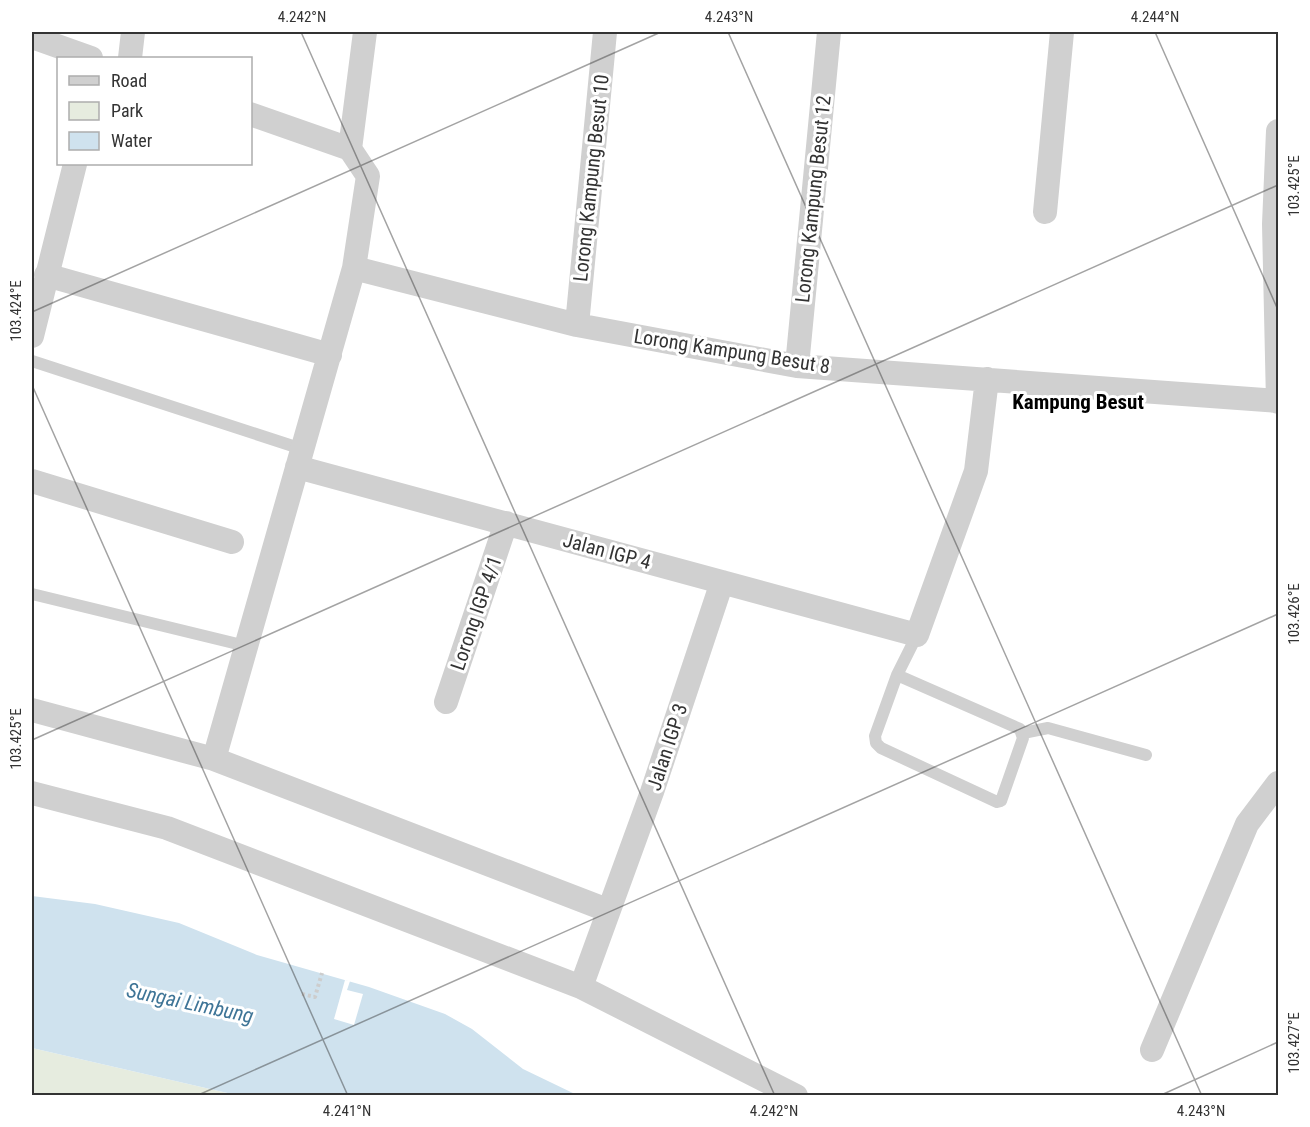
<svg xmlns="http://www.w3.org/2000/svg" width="1310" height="1127" font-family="'Roboto Condensed',sans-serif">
  <rect width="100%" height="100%" fill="#fff"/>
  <path fill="#e6ecdf" d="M32,1048L236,1095L32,1096Z"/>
  <path fill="#cfe2ee" d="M32,896L95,904L179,923L257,955L369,987L445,1014L472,1029L523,1069L577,1095H236L32,1048Z"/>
  <path fill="#fff" d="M345,980L350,981L347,990L363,994L354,1025L334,1019Z"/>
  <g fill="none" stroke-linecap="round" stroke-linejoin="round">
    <path stroke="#cdcdcd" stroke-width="4" stroke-dasharray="3 3" stroke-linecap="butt" d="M302,994L315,997L322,973"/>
    <path stroke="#d0d0d0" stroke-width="12" d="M32,361L302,449
      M32,594L246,646
      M897,675L1020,729L1023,738L1001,801L997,802L881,748L876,743L875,736L897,675L917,635
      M1023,733L1048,728L1146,755"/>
    <path stroke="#d0d0d0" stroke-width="24" d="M32,37L91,58
      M130,58L133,32
      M250,114L350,149L368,176L354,268L577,325L797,366L1278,401
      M1278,131L1274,224L1278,402
      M350,149L365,32
      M1045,212L1062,32
      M46,275L330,355
      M577,325L605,32
      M32,336L75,164
      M797,366L829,32
      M297,467L917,635L976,471L987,379
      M32,481L232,542
      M446,702L506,523
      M32,710L214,759L607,910
      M214,759L354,268
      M32,793L167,828L581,987L796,1096
      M581,987L652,792L722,582
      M1152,1050L1247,824L1278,783"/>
  </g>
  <path fill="none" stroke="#333" stroke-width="1.5" stroke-opacity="0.45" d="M301,32L775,1096M728,32L1202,1096M1155,32L1278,310M32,312L661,32M32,385L348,1096M32,740L1278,185M196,1096L1278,614M1159,1096L1278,1042"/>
  <g text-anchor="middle" stroke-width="6" stroke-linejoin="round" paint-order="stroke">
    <g font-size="20" fill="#333" stroke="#fff">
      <text transform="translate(591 178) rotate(-84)" y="7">Lorong Kampung Besut 10</text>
      <text transform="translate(813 199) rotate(-84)" y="7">Lorong Kampung Besut 12</text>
      <text transform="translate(732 351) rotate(9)" y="7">Lorong Kampung Besut 8</text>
      <text transform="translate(607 551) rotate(15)" y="7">Jalan IGP 4</text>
      <text transform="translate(476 613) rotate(-71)" y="7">Lorong IGP 4/1</text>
      <text transform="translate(667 747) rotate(-72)" y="7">Jalan IGP 3</text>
    </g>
    <g font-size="21" font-weight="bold" fill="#000" stroke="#fff">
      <text x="1078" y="409">Kampung Besut</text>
    </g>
    <g font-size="21" font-style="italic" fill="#3f7597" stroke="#fff">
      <text transform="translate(190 1003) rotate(12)" y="7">Sungai Limbung</text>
    </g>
  </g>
  <rect width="1310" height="1127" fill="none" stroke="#ffffff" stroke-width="66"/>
  <rect x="57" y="57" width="195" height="108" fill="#ffffff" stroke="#adadad" stroke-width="1.5"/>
  <rect x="69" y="76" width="30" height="9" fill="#d0d0d0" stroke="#adadad" stroke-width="1.5"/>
  <text x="111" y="87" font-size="18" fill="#333333">Road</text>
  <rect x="69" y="102" width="30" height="18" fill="#e6ecdf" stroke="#adadad" stroke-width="1.5"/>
  <text x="111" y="117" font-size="18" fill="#333333">Park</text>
  <rect x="69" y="132" width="30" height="18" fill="#cfe2ee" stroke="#adadad" stroke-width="1.5"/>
  <text x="111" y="147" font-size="18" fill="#333333">Water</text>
  <rect x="33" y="33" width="1244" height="1061" fill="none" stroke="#333" stroke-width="2"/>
  <g font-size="15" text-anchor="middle" fill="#333">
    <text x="302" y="22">4.242°N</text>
    <text x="729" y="22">4.243°N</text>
    <text x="1155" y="22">4.244°N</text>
    <text transform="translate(1294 186) rotate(-90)" y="5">103.425°E</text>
    <text transform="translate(16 311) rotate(-90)" y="5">103.424°E</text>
    <text transform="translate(1294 614) rotate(-90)" y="5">103.426°E</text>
    <text transform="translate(16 739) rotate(-90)" y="5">103.425°E</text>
    <text transform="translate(1294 1043) rotate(-90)" y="5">103.427°E</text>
    <text x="347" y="1116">4.241°N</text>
    <text x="774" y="1116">4.242°N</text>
    <text x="1201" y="1116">4.243°N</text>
  </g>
</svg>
